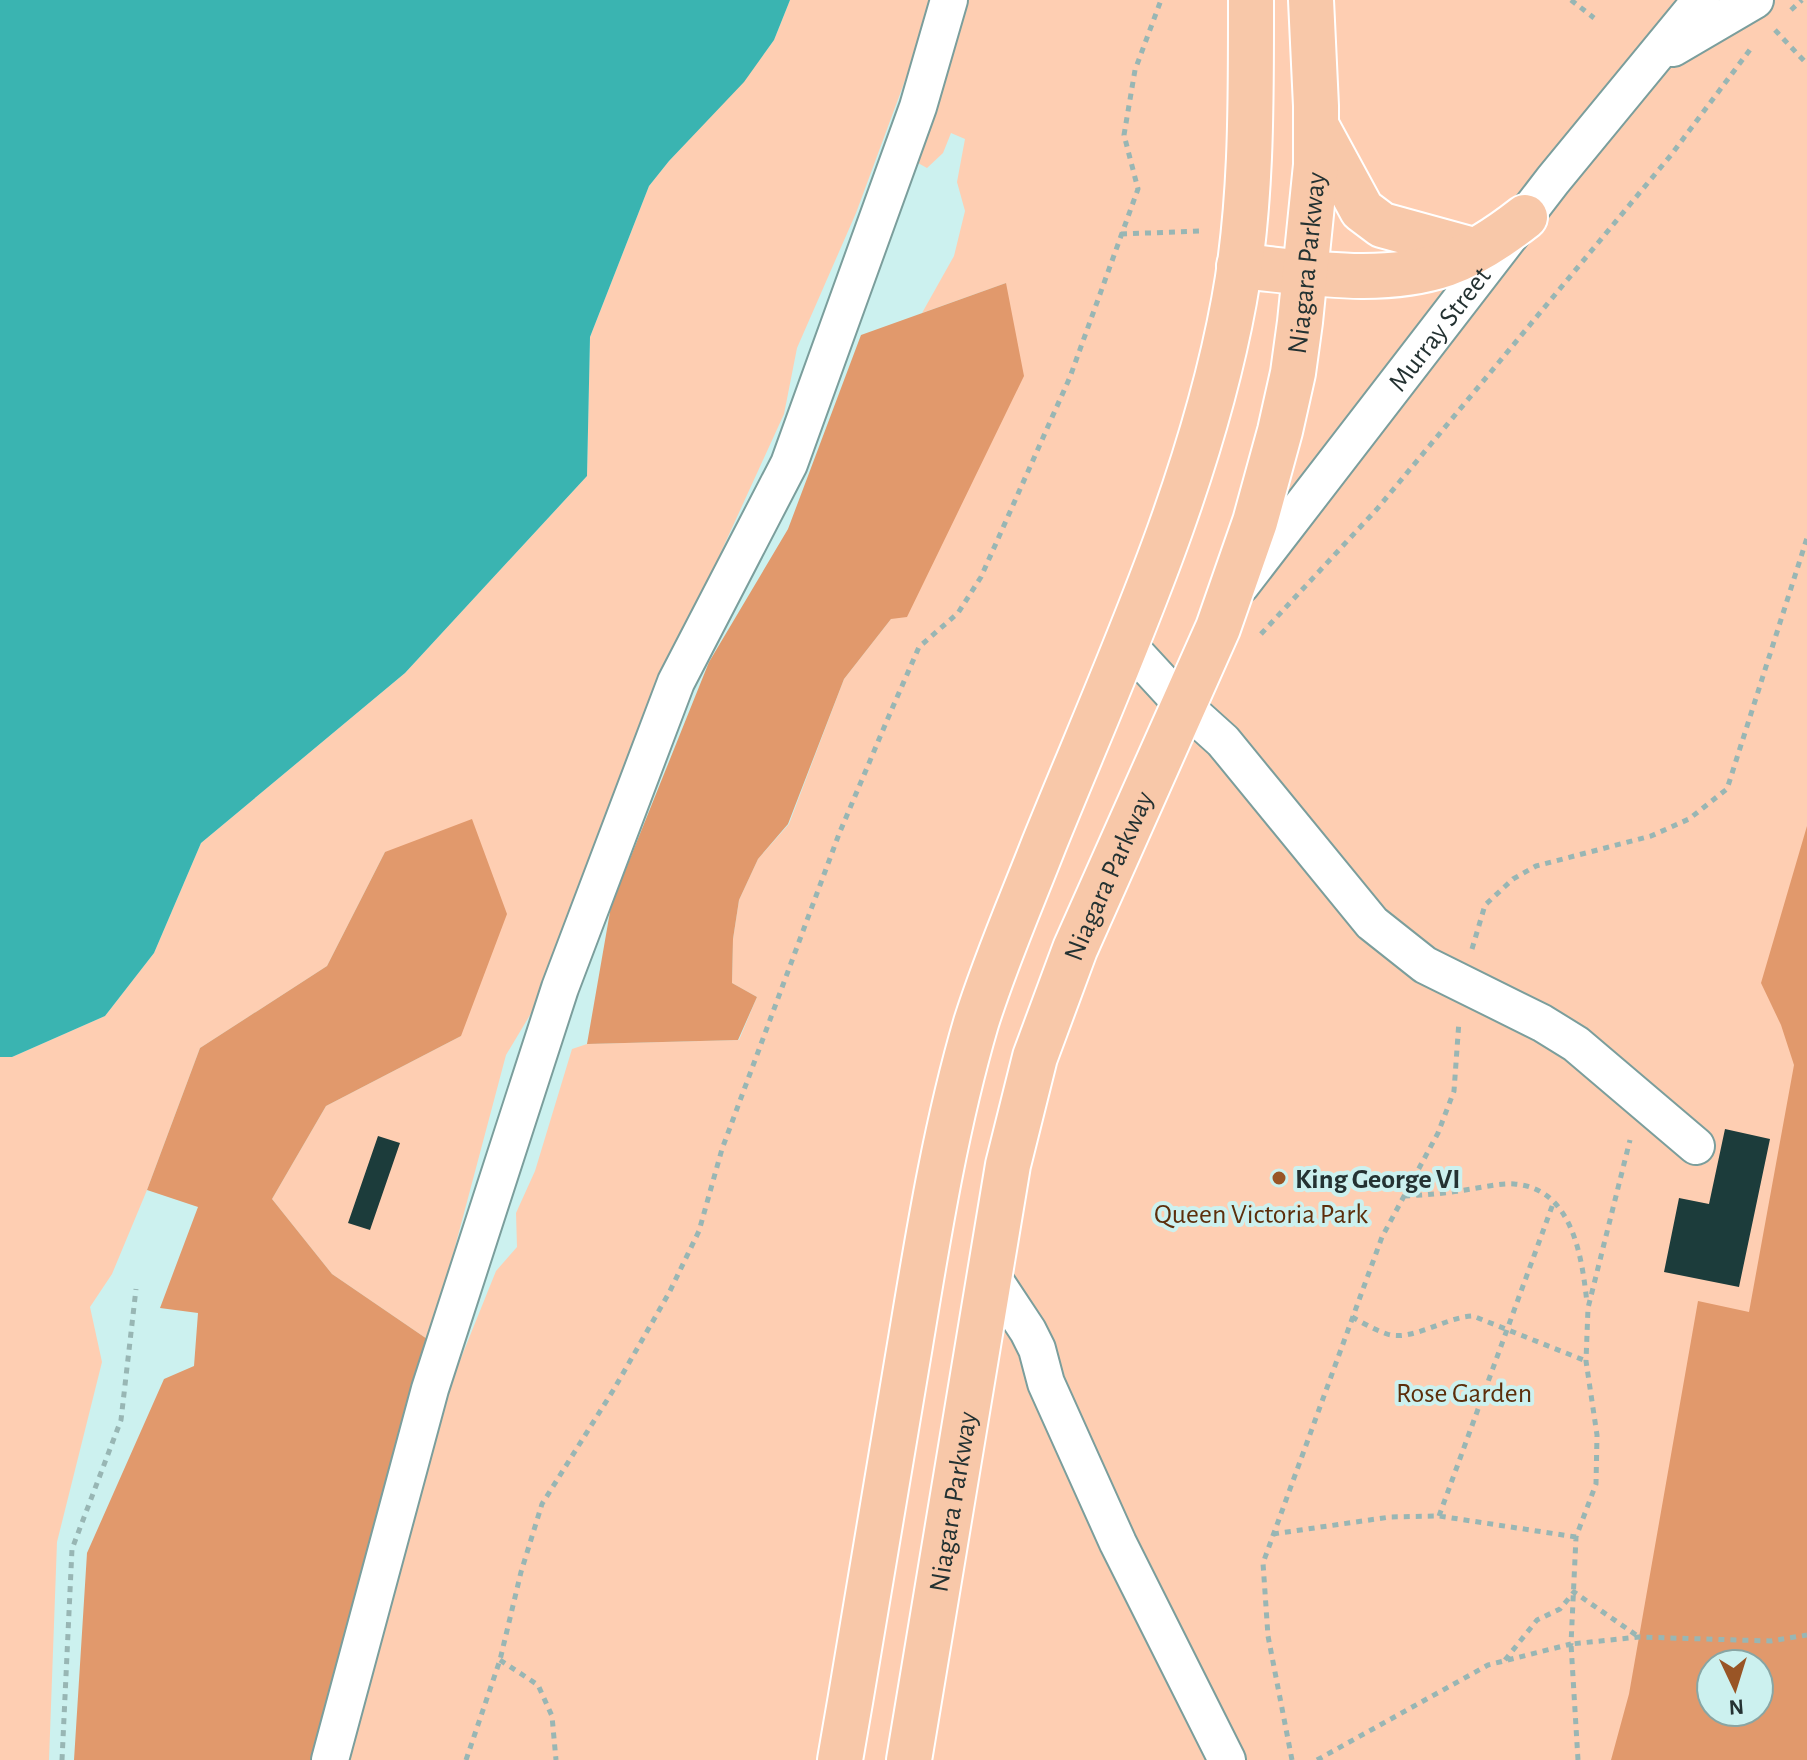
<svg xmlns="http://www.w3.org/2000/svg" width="1807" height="1760" font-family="'Alegreya Sans',sans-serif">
  <rect width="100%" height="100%" fill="#ccf1ef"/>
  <path fill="#feceb2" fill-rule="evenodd" d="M790,0H929L910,67L856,213L797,348L784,414L663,679L542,995L506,1055L430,1341L332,1274L272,1199L326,1106L461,1036L385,852L327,966L200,1048L147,1190L112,1274L90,1307L102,1362L57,1542L49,1760H0V1057H12L105,1016L154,953L201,843L405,673L587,476L590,337L649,186L669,161L744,81L774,40Z
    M965,0H1807V1760H343L430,1435L496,1271L517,1247L516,1213L535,1171L572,1049L587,1044L739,1040L757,997L732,983L733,939L739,900L758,859L789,824L844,679L891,619L1006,283L922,313L954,256L965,211L957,182L965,139L951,133L943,153L927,168L918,163L944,86ZM1711,1664H1759V1712H1711Z"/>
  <path fill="#e1996c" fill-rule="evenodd" d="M1006,283L1024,376L907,617L891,619L844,679L788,824L758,859L739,900L733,939L732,983L757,997L738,1040L587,1044L611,906L709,662L788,529L861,335Z
    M472,819L507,914L461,1036L326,1106L272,1199L332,1274L430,1341L314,1760H74L87,1553L164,1379L194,1366L198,1313L160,1308L198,1207L147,1190L200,1048L327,966L385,852Z
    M1807,826V1760H1611L1629,1694L1698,1301L1749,1312L1794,1065L1781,1025L1761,983ZM1711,1664H1759V1712H1711Z"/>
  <path fill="#3ab4b1" d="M0,0H790L774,40L744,82L669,161L649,186L590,337L587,476L405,673L201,843L154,953L105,1016L12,1057H0Z"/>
  <path fill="#1c3c3b" d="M1725,1129L1770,1139L1739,1287L1664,1272L1679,1198L1709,1204Z
    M378,1136L400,1143L370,1230L348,1223Z"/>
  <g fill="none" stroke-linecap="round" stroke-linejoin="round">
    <defs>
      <g id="minor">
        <path d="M1673,48L1755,0"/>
        <path id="s1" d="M1241,585L1553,180L1701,0"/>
        <path d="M1125,642L1183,705L1223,741L1372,923L1425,965L1542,1023L1576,1044L1696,1146"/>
        <path d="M991,1275L1028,1331L1037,1349L1046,1383L1118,1543L1227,1760"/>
        <path d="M330,1760L430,1389L560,988L676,682L789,464L918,107L949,0"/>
      </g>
      <g id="major">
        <path d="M1317,127L1362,210L1382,225L1473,250"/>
        <path d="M1239,266C1306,272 1382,286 1446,264C1474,254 1502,235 1525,217"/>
        <path d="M840,1760C864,1622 887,1484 910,1345C928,1237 945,1129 976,1023C995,962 1021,903 1044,844C1115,669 1200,487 1234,301C1252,205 1251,98 1251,0"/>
        <path id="s2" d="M909,1760L1008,1165L1035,1057L1075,949L1218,628L1255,522L1280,431L1293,373L1300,322L1316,165V106L1311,0"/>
      </g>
    </defs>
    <use href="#minor" stroke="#7b9e9c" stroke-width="40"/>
    <use href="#major" stroke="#fff" stroke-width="48"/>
    <path stroke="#98b6b4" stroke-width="5" stroke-dasharray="6 6" stroke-linecap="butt" d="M1571,0L1594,18
      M1791,10L1802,0
      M1775,30L1807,64
      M1121,234L1202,231
      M1261,634L1377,509L1671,155L1752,47
      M1472,949L1485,905L1513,879L1536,866L1651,836L1689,819L1727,789L1807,538
      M1404,1196C1427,1195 1449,1193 1471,1189C1485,1187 1500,1183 1514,1184C1573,1188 1582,1258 1587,1303
      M1352,1317C1363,1323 1375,1330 1387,1334C1412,1342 1445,1317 1473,1316L1586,1361
      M1439,1516L1554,1201
      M1273,1534L1390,1517L1439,1516L1576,1537
      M500,1660L538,1685L552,1716L556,1760
      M1505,1660L1537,1620L1560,1609L1574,1592L1639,1637
      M62,1760L72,1549L121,1420L136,1289
      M466,1760L500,1660L521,1572L542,1504L614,1389L669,1293L699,1231L722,1149L839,834L891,711L919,647L958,613L981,577L1070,377L1138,189L1124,135L1135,70L1161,0
      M1292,1760L1268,1636L1263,1563L1382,1237L1438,1133L1454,1091L1459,1021
      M1317,1760L1488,1665L1571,1644L1576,1537L1596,1484L1597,1435L1586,1361L1588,1308L1630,1140
      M1578,1760L1571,1644L1639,1637L1771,1641L1807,1635"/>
    <use href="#minor" stroke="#fff" stroke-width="36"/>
    <use href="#major" stroke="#f8c8a9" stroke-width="44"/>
  </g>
  <circle fill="#995526" stroke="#ccf1ef" stroke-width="3" cx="1279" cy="1178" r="8"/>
  <g text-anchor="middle" stroke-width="8" stroke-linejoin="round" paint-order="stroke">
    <g font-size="28" fill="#243232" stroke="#ccf1ef">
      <text dy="10" stroke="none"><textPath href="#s2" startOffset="1558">Niagara Parkway</textPath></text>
      <text dy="10" stroke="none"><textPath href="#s1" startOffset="324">Murray Street</textPath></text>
      <text dy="10" stroke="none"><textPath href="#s2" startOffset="910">Niagara Parkway</textPath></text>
      <text dy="10" stroke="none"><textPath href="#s2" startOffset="262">Niagara Parkway</textPath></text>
    </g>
    <g font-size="28" font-weight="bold" fill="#243232" stroke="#ccf1ef" text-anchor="start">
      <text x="1295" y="1188">King George VI</text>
    </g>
    <g font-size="28" fill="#5c2e0b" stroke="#ccf1ef">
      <text x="1261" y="1223">Queen Victoria Park</text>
      <text x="1464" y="1402">Rose Garden</text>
    </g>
  </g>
  <g transform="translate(1735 1688) rotate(176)"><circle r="38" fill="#ccf1ef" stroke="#89a5a3" stroke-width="2"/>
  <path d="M0-6L14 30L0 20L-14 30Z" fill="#995526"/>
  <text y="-12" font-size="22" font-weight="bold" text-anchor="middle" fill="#243232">N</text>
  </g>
</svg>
